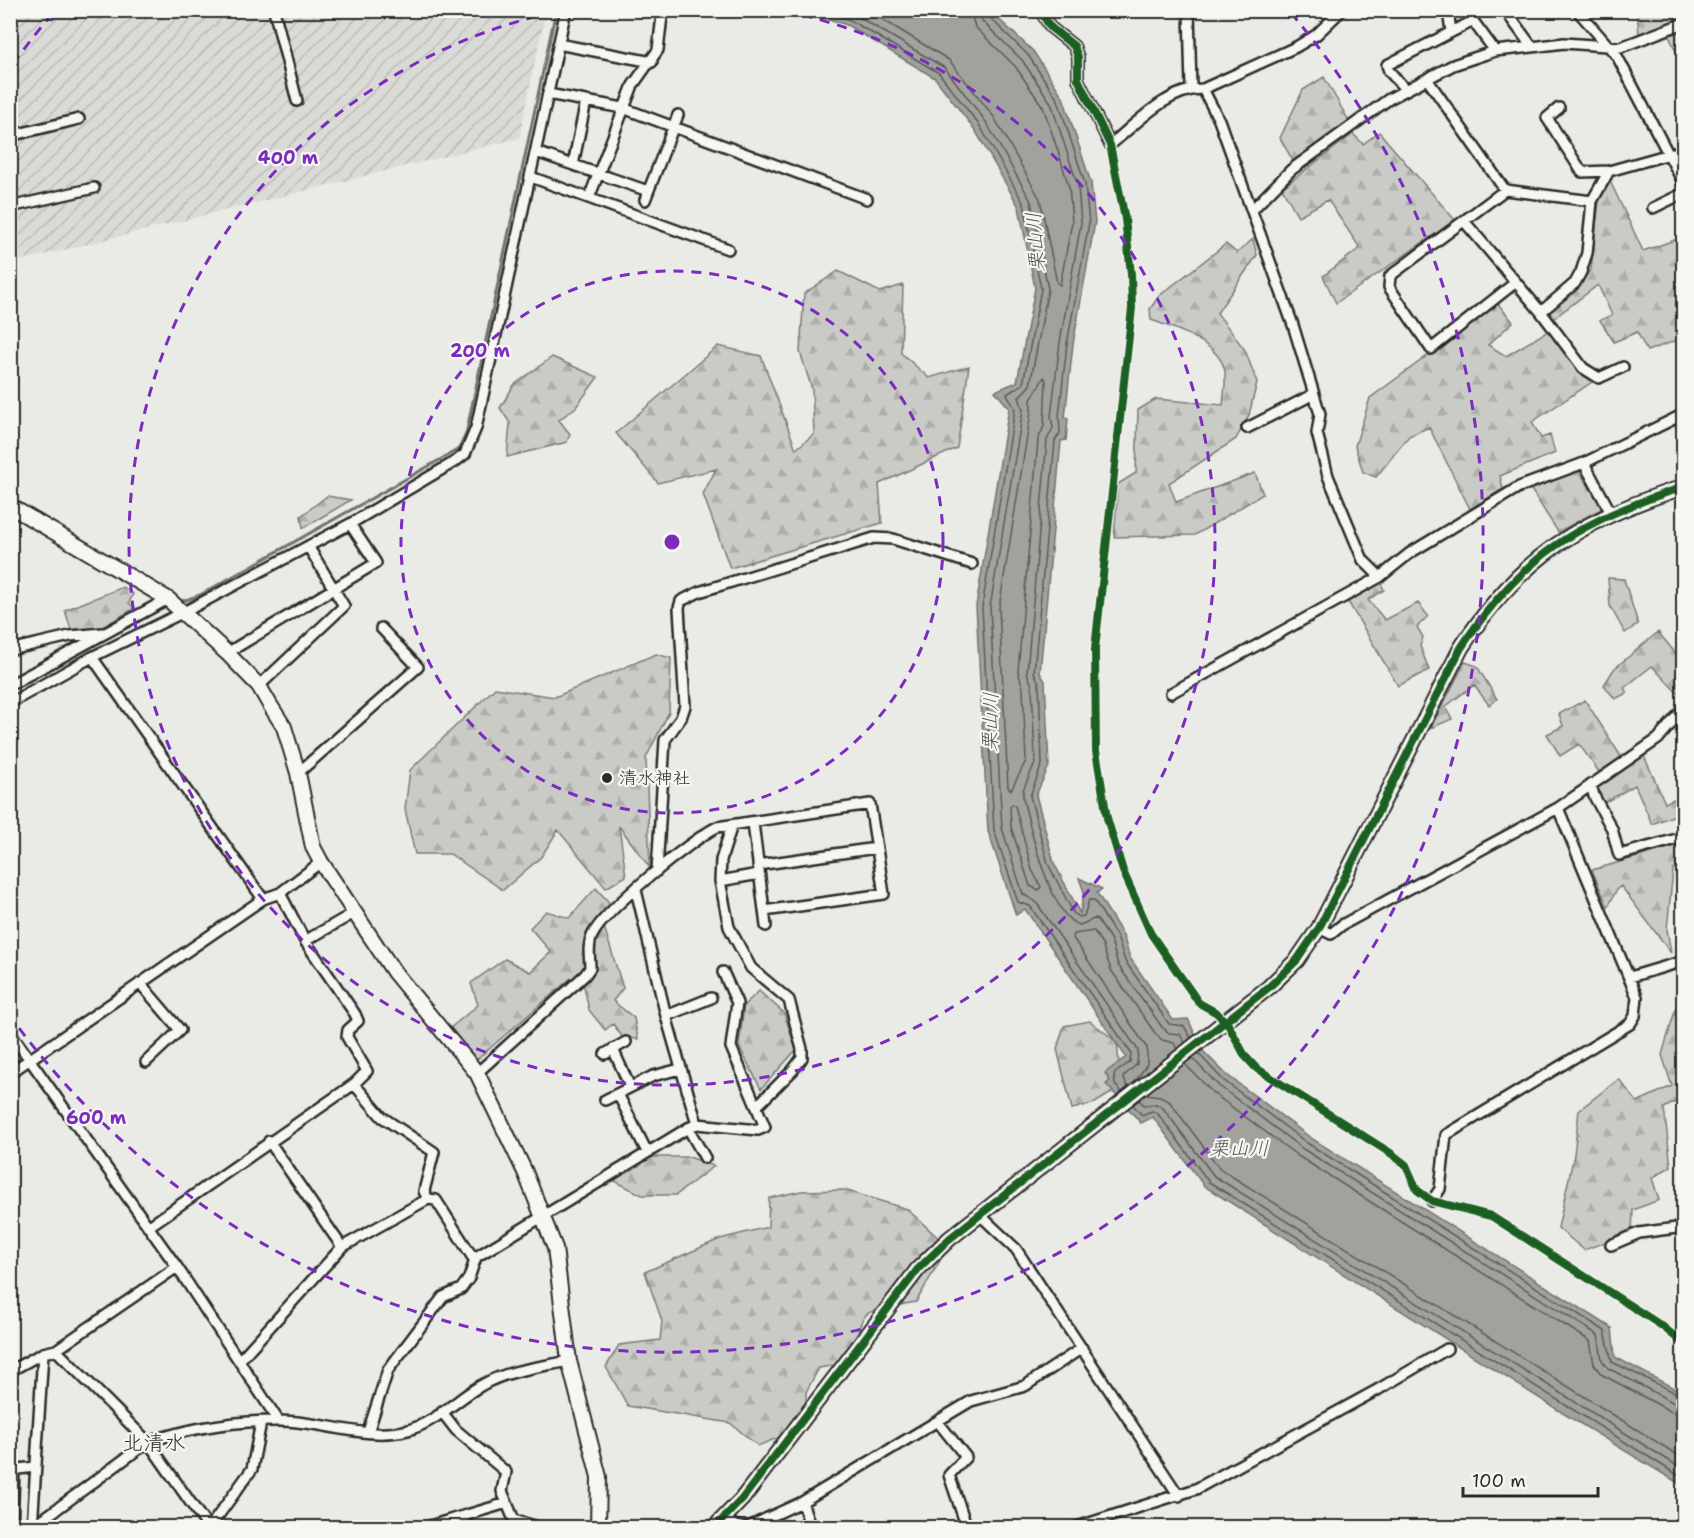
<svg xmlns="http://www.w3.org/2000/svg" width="1694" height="1538" font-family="'Shantell Sans','Klee One',sans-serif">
  <defs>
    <pattern id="industrial-furrows" width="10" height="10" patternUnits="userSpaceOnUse" patternTransform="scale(1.5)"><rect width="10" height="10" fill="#dadad6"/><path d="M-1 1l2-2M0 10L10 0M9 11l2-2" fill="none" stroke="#bbbbb8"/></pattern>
    <pattern id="forest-firs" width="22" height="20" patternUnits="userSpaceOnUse" patternTransform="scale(1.5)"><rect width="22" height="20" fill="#cacac7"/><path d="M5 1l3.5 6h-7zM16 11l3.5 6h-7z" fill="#aeaeab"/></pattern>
  </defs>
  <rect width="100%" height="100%" fill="#eaeae6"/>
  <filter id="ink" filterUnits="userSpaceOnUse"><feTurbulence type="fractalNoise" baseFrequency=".0167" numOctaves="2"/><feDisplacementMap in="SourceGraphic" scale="12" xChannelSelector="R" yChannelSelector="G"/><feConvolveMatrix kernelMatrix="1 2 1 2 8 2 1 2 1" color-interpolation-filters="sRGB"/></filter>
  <g filter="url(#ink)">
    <path fill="url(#industrial-furrows)" d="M10,11H546L519,138L11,263Z"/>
    <path fill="url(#forest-firs)" stroke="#7a7a79" stroke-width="1.5" d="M1637,11H1683V59L1680,60L1665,27L1639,34Z
      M1324,77L1350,123L1293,161L1280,138L1303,90Z
      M1379,132L1455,220L1336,303L1323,276L1360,248L1328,200L1298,216L1282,188L1353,134L1363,144Z
      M1610,181L1643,251L1683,237V338L1647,351L1637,332L1614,342L1600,320L1612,315L1598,285L1553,319L1547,311L1579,286L1591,269L1599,201Z
      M1253,239L1257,255L1217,313L1245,350L1257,382L1249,415L1236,439L1169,483L1176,502L1255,473L1263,494L1195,535L1114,537L1118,484L1136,473L1138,410L1156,399L1223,405C1224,394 1226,382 1225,372C1221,343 1174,328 1151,320L1150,309L1159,296L1226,244L1237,253Z
      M838,271L880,292L903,285L901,353L929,378L969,366L957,448L879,484L882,523L730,568L703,494L716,469L658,483L616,433L718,346L761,356L796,449L814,434L812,389L800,352L804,294Z
      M1498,304L1513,322L1488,345L1506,356L1548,331L1592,382L1532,422L1541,438L1550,435L1555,453L1500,476L1503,489L1470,509L1429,427L1409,436L1376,477L1363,472L1355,446L1370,398Z
      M552,357L598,377L576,407L559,420L570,434L567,442L507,457L510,423L500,408L514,385Z
      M1579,471L1603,508L1558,532L1530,488Z
      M327,496L351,500L303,528L301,516Z
      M1608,578L1624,579L1638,624L1625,633L1610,606Z
      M1380,581L1384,590L1368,600L1385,620L1418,603L1428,616L1417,627L1423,637L1420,646L1429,670L1398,686L1347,600Z
      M123,587L133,594L129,603L135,608L75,643L65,610Z
      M1658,632L1683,662V697L1682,698L1652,666L1624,688L1627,693L1615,699L1604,685L1614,669Z
      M656,654L671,658L669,712L646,758L650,868L619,826L626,876L606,888L558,830L541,857L503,890L450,854H415L405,809L410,770L495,688L555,697Z
      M1465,662L1477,666L1497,699L1489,705L1474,685L1445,707L1452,719L1431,728Z
      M1585,700L1622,758L1599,772L1579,744L1560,756L1547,734L1563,726L1559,714Z
      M1644,756L1665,803L1683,795V812L1652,824L1635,785L1604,803L1595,786Z
      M1683,844V863L1673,870L1667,929L1671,953L1621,886L1617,889L1608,907L1592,870Z
      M596,888L613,907L604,927L623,988L613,1001L634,1018L638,1039L623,1038L613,1024L605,1030L589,1010L584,986L570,979L474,1062L449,1029L478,1005L471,983L505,959L530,972L551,952L530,928L546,911L569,918Z
      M759,991L784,1013L796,1050L761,1089L739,1046L744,1005Z
      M1683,997V1098L1664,1108L1671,1166L1652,1178L1659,1200L1633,1210L1632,1232L1584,1250L1558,1228L1574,1155L1579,1110L1619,1079L1637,1102L1672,1086L1662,1055L1677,1004Z
      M1090,1021L1117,1042L1121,1087L1095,1103L1072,1109L1057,1049L1064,1026Z
      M651,1157H689L714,1166L676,1195H642L611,1179Z
      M844,1190L907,1209L948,1247L916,1302C860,1313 862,1304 853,1362L819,1368L806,1392L807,1426L758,1446L730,1423L628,1406L606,1367L619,1345L660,1340L662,1321L645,1272L720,1239L768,1227L769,1198L801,1191Z"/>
    <path fill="#a1a19e" stroke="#727270" stroke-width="1.5" d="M801,11H990L1033,51L1063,97L1091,183L1095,222L1073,344L1065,418L1068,419L1066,440L1061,441L1040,673L1045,681L1049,766L1036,795L1054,863L1080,913L1084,892L1079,878L1102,889L1097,893L1123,935L1130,958L1173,1020L1188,1019L1203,1051L1227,1075L1311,1138L1612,1328L1615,1357L1683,1393V1486L1566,1415L1204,1186L1153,1117L1141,1123L1106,1084L1110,1081L1105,1073L1126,1057L1025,909L1016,915L988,831L976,606L1009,408L995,391L1017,382L1035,288L1019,207L975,130L935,78L847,25Z"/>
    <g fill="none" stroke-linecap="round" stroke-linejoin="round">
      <path stroke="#5a5a59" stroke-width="1.5" d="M822,10L850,20L939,73L980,126L1024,204L1041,289L1023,384L1007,394L1015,409L982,607L994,830L1018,902L1030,906L1131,1053L1130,1062L1114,1074L1115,1085L1122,1092
        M847,10L945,68L986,122L1031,201L1048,289L1030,385L1019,397L1023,410L990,607L1002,828L1023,894L1036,902L1138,1050L1137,1064L1123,1077L1128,1088
        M867,10L949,60L994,117L1040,199L1057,283L1060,285L1072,222L1069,187L1059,154L1043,107L1015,66L975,27L970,10
        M979,10L982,21L1022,60L1051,103L1078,186L1081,223L1060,342L1051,416L1053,428L1047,440L1027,672L1032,686L1035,763L1023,790V798C1029,824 1052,921 1080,925L1096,918L1111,940L1118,965L1162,1027L1169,1033L1180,1034L1185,1043
        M987,10L989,17L1028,55L1058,100L1085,184L1089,223L1067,344L1059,416L1060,433L1055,441L1034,672L1039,683L1042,764L1030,796L1048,864L1074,914L1079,917L1084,916L1089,900H1094L1117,937L1125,961L1169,1024L1184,1026L1191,1038
        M1044,377L1046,380L1044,426L1038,440L1018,671L1023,688L1026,761L1011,790L1008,787L999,608L1031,412V400Z
        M1012,804L1015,806L1032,870L1041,887L1039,890L1030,886L1011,827L1010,807Z
        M1198,1053L1223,1080L1307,1143L1605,1331L1612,1362L1684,1397
        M1192,1058L1219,1086L1303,1149L1598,1335L1602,1360L1608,1368L1676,1404L1684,1405
        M1185,1064L1213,1093L1298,1156L1590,1341L1594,1364L1601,1374L1672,1412L1684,1414
        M1135,1082L1147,1064V1048L1073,938L1074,934L1094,931L1102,944L1111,970L1155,1033L1162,1040L1174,1043L1177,1049
        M1146,1094L1160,1096L1170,1102L1220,1169L1684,1459
        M1139,1100L1144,1105L1156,1104L1163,1108L1214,1176L1684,1470
        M1133,1105L1142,1115L1152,1111L1158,1114L1209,1182L1684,1479"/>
      <path stroke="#727270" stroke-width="3" d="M180,602L200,595L459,449L466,434L556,10
        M10,690L156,611L171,606"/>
      <defs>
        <path id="street" d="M274,10L297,101
          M1040,10L1050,27L1074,46L1078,57V79L1110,145C1136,124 1168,88 1203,89L1296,47L1316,35L1342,10
          M1189,10L1191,89
          M1448,10L1451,32
          M1505,10L1532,47
          M1577,10L1617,56L1684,184
          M558,44L652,62
          M1427,79L1505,190
          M1203,89L1219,120L1293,325L1320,414L1317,433L1328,476L1363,560L1380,577
          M1405,89L1389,71L1387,65L1473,21L1495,51
          M548,94L623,108L867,199
          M1559,108L1547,118L1582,172L1609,171L1684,150
          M10,136L79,119
          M536,152L648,191
          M573,165L586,101
          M531,177L728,249
          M589,198L633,85L658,50L662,16
          M645,200L678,115
          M10,207L94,188
          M1653,208L1684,193
          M1252,210L1291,170L1389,99L1453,65L1495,51L1532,47L1564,43L1621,47L1684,23
          M1464,221L1541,312L1583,368L1599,378L1623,367
          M1516,282L1431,349L1389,287L1390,276L1505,190L1592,201
          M1541,312L1575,283L1581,272L1587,253L1592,201L1609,171
          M1247,428L1314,394
          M1584,463L1611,513
          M10,650L70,636L103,633
          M227,653L376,563L350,524
          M92,657L263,899
          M10,685L168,599
          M259,686L344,606L308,546
          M1171,693L1380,577L1410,553L1519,487L1584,463L1684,414
          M10,703L92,657L184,612L350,524L456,461L465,454L476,428L565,14
          M298,773L418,667L381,628
          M1591,784L1594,796L1612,829L1619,855L1684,837
          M753,823L766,926
          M732,825L721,860L720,881L729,927L751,968L789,1000L802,1049V1058L793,1070L757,1106
          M758,865L876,848
          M657,871L665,740L681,718L685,706L679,608L681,601L699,592L874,538L893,539L972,564
          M720,881L759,874
          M636,890L666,1016L697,1124
          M1319,928L1331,934L1342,925L1558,808L1658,739L1684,708
          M305,941L354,913
          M1630,977L1684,961
          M140,983L180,1030L146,1062
          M666,1016L711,998
          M10,1032L177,1267L278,1420
          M613,1049L630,1087
          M605,1054L626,1042
          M10,1073L263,899L280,893L321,862
          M477,1073L585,975L590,968C590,957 587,947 592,936C603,911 691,840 717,827L870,804L884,894L764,911
          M354,1084L382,1117L434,1152L424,1191L428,1199
          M618,1094L647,1152
          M605,1100L653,1076L680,1069
          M688,1128L705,1158
          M269,1141L342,1247L428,1199L436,1200L475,1261
          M1432,1201L1440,1189L1446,1135L1630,1024L1635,1016L1637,997L1558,808
          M980,1215L1016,1249L1179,1496
          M148,1227L354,1084L367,1071L347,1037L348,1030L358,1021L355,1014L305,941L280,893
          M1611,1245L1639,1233L1684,1227
          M56,1350L148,1442L207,1526
          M239,1361L342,1247
          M10,1371L43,1353L56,1350L177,1267
          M442,1412L456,1430L506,1472L502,1491L514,1520L541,1528
          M938,1422L966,1457L949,1475L967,1528
          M368,1432L388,1370L443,1297L461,1289L469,1278L476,1257L688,1128L697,1124L758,1130L765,1127L731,1047L737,1003L723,972
          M10,1470L35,1467
          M802,1502L811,1528
          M463,1516L466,1528
          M725,1518L735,1526L746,1528L802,1502L971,1401L1025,1386L1082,1348
          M12,1528L14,1470
          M31,1528L148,1442C189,1428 234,1421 278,1421C320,1420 366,1441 408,1430C435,1423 458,1398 482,1385C508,1370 540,1367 569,1361
          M32,1528L43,1353
          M206,1528L215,1520L252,1469L261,1422
          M423,1528L507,1503
          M1074,1528L1196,1489L1379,1389L1447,1349"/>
        <path id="secondary" d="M10,506L168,599L227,653L259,686L270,705L284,727L298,773L313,847L321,862L394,972L477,1073L525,1172L555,1248L569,1361L599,1477L598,1528
          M714,1528L742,1499L918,1269L949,1239L1269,987L1297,960L1319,928L1461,648C1520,557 1581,519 1684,487"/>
      </defs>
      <use href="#street" stroke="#2b2b2b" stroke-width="14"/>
      <use href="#secondary" stroke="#2b2b2b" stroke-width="18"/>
      <use href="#street" stroke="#f6f6f2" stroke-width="9"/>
      <use href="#secondary" stroke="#f6f6f2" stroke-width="14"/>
      <defs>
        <path id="cycleway" d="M1040,10L1050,27L1074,46L1078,57V79L1110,145L1125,219L1131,274L1132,308L1095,649L1096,751L1107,818L1123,871L1151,934L1199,1003L1217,1013L1229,1026L1245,1056L1256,1068L1392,1154L1406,1165L1417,1190L1432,1201L1491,1216L1662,1326L1684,1344
          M714,1528L742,1499L918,1269L949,1239L1269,987L1297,960L1319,928L1461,648C1520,557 1581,519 1684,487"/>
      </defs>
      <use href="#cycleway" stroke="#f6f6f2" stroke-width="11"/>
      <use href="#cycleway" stroke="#1b5e20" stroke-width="8"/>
    </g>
  </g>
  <g fill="none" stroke="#7b2cbf" stroke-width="3" stroke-dasharray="10 8">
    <circle cx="672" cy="542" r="271"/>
    <path d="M785 11A543 543 0 1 1 559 11"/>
    <path d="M13 64A814 814 0 0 1 53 13M1291 13A814 814 0 1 1 13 1020"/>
  </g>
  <circle fill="#2b2b2b" stroke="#f6f6f2" stroke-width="2" cx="607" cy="778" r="6"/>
  <g text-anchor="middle" stroke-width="4.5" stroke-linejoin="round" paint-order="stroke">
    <g font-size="18" fill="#2b2b2b" stroke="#f6f6f2" text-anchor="start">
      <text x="619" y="784">清水神社</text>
    </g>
    <g font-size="20" font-style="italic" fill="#545453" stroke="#f6f6f2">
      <text transform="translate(1035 242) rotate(-94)" y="7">栗山川</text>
      <text transform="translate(990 722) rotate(-89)" y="7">栗山川</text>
      <text x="1239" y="1155">栗山川</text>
    </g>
    <g font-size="21" fill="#2b2b2b" stroke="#f6f6f2">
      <text x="154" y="1450">北清水</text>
    </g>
  </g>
  <circle cx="672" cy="542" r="9" fill="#7b2cbf" stroke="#f6f6f2" stroke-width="3"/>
  <g font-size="18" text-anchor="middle" font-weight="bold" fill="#7b2cbf" stroke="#f6f6f2" stroke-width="4.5" stroke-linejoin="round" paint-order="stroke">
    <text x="288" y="164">400 m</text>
    <text x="480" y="357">200 m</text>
    <text x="96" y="1124">600 m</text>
  </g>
  <rect width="1694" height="1538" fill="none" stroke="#f6f6f2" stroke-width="36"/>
  <rect x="18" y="18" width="1658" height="1502" fill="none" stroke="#2b2b2b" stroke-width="2" filter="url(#ink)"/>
  <path d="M1463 1487v9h135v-9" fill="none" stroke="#2b2b2b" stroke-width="3"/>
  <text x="1472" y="1487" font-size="18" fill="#2b2b2b" stroke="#f6f6f2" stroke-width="4.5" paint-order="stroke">100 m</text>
</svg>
